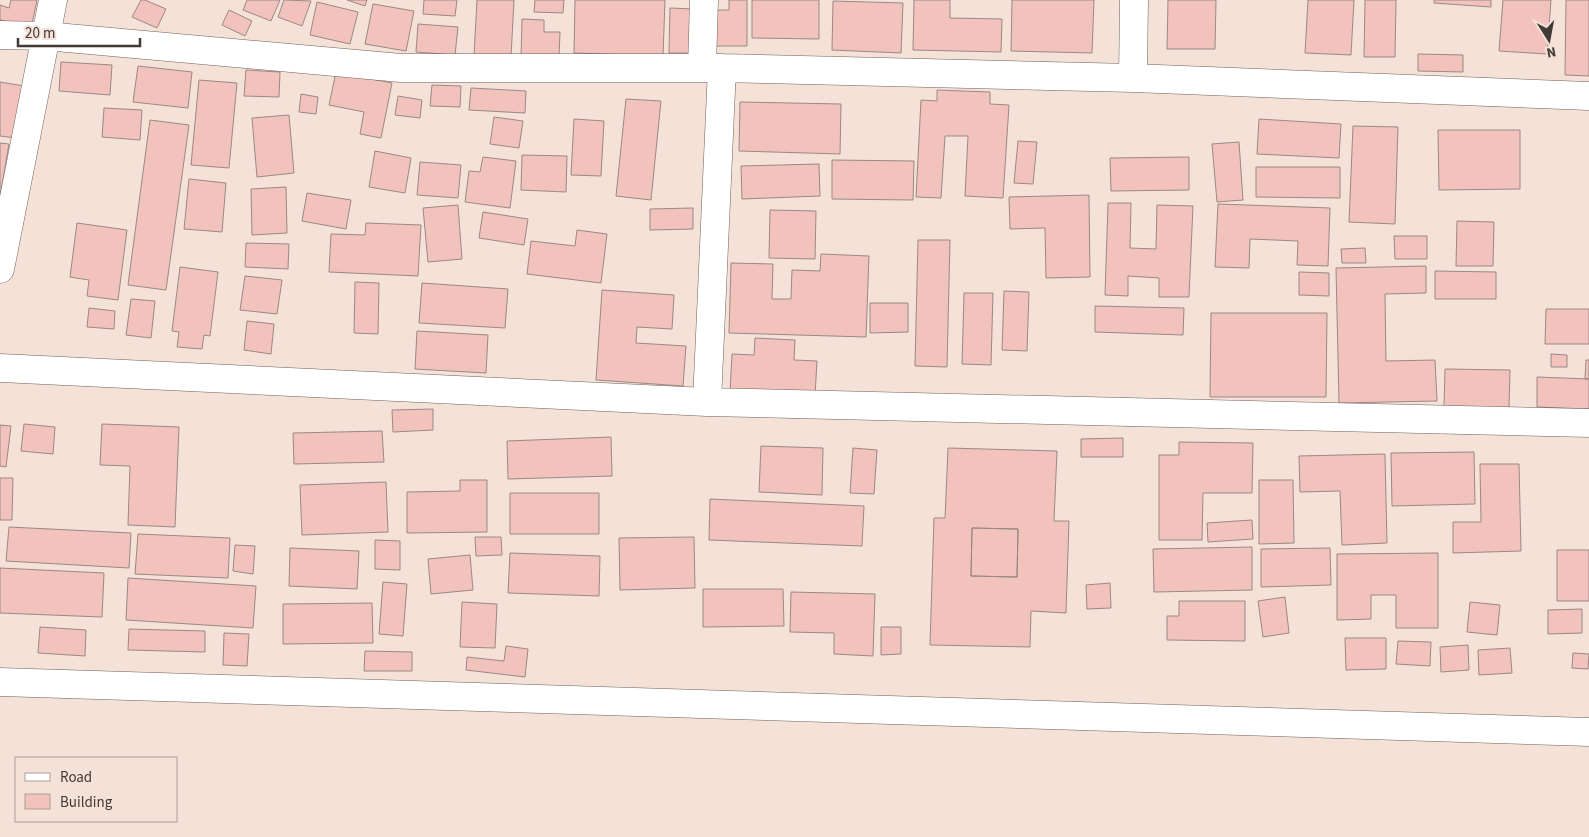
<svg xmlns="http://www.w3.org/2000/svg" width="1589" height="837" font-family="'Source Sans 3',sans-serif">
  <rect width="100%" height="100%" fill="#f4e1d7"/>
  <path fill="#f2c2bc" stroke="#9c8885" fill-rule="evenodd" d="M11,0H37L31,28L0,20V5L9,8Z
    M141,0H145L166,9L157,28L132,17Z
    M247,0H280L271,21L243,10Z
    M284,0L311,1L302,26L278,17Z
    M347,0H367L365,6Z
    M424,0H457L455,16L423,14Z
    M477,0H514L511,57L474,55Z
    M535,0H564L563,13L534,12Z
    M575,0H665L663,56L574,53Z
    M729,0H747V46H716V10H729Z
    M752,0H819V39L752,38Z
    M914,0H950V18L1002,19L1001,52L913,50Z
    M1012,0H1094L1092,53L1011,51Z
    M1168,0H1216L1215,49H1167Z
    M1308,0H1354L1351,55L1305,53Z
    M1365,0H1396L1395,57H1364Z
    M1434,0H1491V7L1434,3Z
    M1503,0H1551L1547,54L1499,51Z
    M1566,0H1589V76L1565,75Z
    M833,1L903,3L901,53L832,50Z
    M317,2L358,12L350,44L310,35Z
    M373,4L414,11L406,51L365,44Z
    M670,8L694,9L692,53H669Z
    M229,10L252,21L245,36L222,25Z
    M522,19L544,20V32H560L559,57H521Z
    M418,24L458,27L455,55L416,52Z
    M1418,54L1463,55V72L1418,71Z
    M61,62L112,65L110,95L59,91Z
    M138,66L192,72L188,108L133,102Z
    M246,70L280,72L279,97L244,96Z
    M336,72L392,83L381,138L360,134L364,112L329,105Z
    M199,80L237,83L229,168L191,165Z
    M0,82L24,86L15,138L0,136Z
    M432,85L461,86L460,107L430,106Z
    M471,88L526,91L525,113L469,110Z
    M937,90L990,92V104L1009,105L1003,198L965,196L968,136H945L941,198L916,197L921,100L937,101Z
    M301,94L318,97L316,114L299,112Z
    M398,96L422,100L420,118L395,115Z
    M626,99L661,101L651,200L616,196Z
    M740,102L841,104L840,154L739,151Z
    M104,108L142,110L140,140L102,137Z
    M289,115L294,173L257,177L252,118Z
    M494,117L523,121L519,148L490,144Z
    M574,119L604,121L601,176L571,175Z
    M1259,119L1341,124L1339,158L1257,154Z
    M150,120L189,125L166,290L128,285Z
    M1353,126L1398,127L1395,224L1349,222Z
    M1438,130H1520V189L1439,190Z
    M1018,141L1037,142L1033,184L1014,183Z
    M1239,142L1243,200L1217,202L1212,144Z
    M0,143L9,144L0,197Z
    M375,151L411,158L405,193L369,187Z
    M522,155L567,156L566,192L521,190Z
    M483,157L516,161L510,208L465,202L469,171L480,172Z
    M1189,157V190L1111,191L1110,158Z
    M832,160L914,161L913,200L832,199Z
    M420,162L461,165L458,198L417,195Z
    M819,164L820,196L742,199L741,166Z
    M1256,167H1340V198L1256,197Z
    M189,179L226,183L222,232L184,229Z
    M286,187L287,233L252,235L251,189Z
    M307,193L351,200L346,229L302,221Z
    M1089,195L1090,277L1046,278L1045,228L1010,229L1009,197Z
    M1108,203H1131L1130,248L1156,249L1157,205L1193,206L1189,297H1159V278L1128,276V296L1105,295Z
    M1218,204L1330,208L1328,266L1297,265L1298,241L1250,239L1249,268L1215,267Z
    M458,205L462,259L428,262L423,208Z
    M693,208V229L650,230V209Z
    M770,210L816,211L815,259L769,258Z
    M483,212L528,219L524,245L479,238Z
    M1457,221L1494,222L1493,266H1456Z
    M77,223L127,230L118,300L87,296L89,280L70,277Z
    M366,223L421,225L418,276L329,272L331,234L365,235Z
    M577,230L607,234L601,283L527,274L531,241L575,246Z
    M1394,236H1427V259H1395Z
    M918,240H950L947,367L915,366Z
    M246,243L289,244L288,269L245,267Z
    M1365,248L1366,263H1342L1341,249Z
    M821,254L869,256L866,337L729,333L731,263L773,264L772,299H791L792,270L820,271Z
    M1426,266V293L1385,294L1386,361L1435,360L1437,401L1339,403L1336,268Z
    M180,267L218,272L210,336L204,335L202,349L177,347L179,332L172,331Z
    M1435,271L1496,272V299H1435Z
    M1299,272L1329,273V296L1299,295Z
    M245,276L282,280L277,314L240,310Z
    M355,282L379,283L378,334L354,333Z
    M422,283L508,289L505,328L419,323Z
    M602,290L674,295L672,329L637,327L636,343L686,346L683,386L596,380Z
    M1004,291L1029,292L1027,351L1002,350Z
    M964,293H993L991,365L962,364Z
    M131,299L155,301L151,338L126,335Z
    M870,303H908V332L870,333Z
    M1095,306L1184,308L1183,335L1095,332Z
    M89,308L115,311L114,329L87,327Z
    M1546,309H1589V344H1545Z
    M1211,313H1327L1326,397H1210Z
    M247,321L274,324L271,354L244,350Z
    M417,331L488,335L486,373L415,369Z
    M755,338L795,340L794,360L817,361L815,396L730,392L732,354L754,355Z
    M1551,354L1567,355V367H1551Z
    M1586,360H1589V379H1585Z
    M1445,369L1510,370L1509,408L1444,406Z
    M1537,377L1589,379V409L1537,407Z
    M433,409V430L393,432L392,410Z
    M24,424L55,427L53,454L21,451Z
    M102,424L179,427L175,527L128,525L130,466L100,465Z
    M0,425L11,426L6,467L0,466Z
    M382,431L384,462L294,464L293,433Z
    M611,437L612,476L508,479L507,441Z
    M1123,438V457H1081V439Z
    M1179,442L1253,443L1252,493H1203L1202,540H1159V455H1179Z
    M761,446L823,448L822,495L759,492Z
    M853,448L877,450L874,494L850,493Z
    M948,448L1057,451L1054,521H1069L1066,613L1031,611L1030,647L930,645L934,518H945ZM972,528L1018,529L1017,577L971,576Z
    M1474,452L1475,504L1392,506L1391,453Z
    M1385,454L1387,543L1342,545L1340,491L1300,492L1299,456Z
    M1480,464H1519L1521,551L1453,553V522H1481Z
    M0,478H13L12,520H0Z
    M460,480H487V532L407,533V492L460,491Z
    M1259,480H1293L1294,543L1259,544Z
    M386,482L388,532L302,535L300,485Z
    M510,493H599V534H510Z
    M710,499L864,506L862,546L709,540Z
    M1252,520L1253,539L1208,542L1207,523Z
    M9,527L131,533L129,568L6,561Z
    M972,528L1018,529L1017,577L971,576Z
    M138,534L230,538L228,578L135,574Z
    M475,537H501L502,555L476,556Z
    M694,537L695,588L620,590L619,538Z
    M375,540L400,541V570L375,569Z
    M235,545L255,546L253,574L233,571Z
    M1252,547V590L1154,592L1153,549Z
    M290,548L359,551L357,589L289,586Z
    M1330,548L1331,585L1261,587V549Z
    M1557,550H1589V601H1557Z
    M510,553L600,556L599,596L508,593Z
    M1438,553V628H1396V595H1371V619L1337,620V554Z
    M470,555L473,590L431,594L428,559Z
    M0,568L104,573L102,617L0,613Z
    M128,578L256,586L253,628L126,620Z
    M383,582L407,584L403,636L379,634Z
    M1110,583L1111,608L1087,609L1086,585Z
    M703,589H783L784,626L703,627Z
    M791,592L875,594L873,656L834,654V633L790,632Z
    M1285,597L1289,633L1263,637L1258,601Z
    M1179,601H1245V641L1167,640V616H1179Z
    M462,602L497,604L495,648L460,647Z
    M1470,602L1500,605L1497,635L1467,632Z
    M372,603L373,643L283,644V604Z
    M1582,609V633L1548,634V610Z
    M40,627L86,630L85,656L38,653Z
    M881,627H901V654L881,655Z
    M129,629L205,631V652L128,650Z
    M224,633L249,634L247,666L223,665Z
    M1345,638H1386V669L1346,670Z
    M1398,641L1431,642L1430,666L1396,664Z
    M1468,645L1469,670L1441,672L1440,647Z
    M506,646L528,649L525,677L466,670L467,657L504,661Z
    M1510,648L1512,673L1479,675L1478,650Z
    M365,651L412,652V671H364Z
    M1573,653L1589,654L1588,669L1572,668Z"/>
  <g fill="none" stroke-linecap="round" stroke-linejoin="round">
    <defs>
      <path id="minor" d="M0,35L45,36L401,68H722L1133,78L1589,96
        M702,67L704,0
        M1133,78L1134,0
        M0,269L53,0
        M0,368L707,402L1589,423
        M707,402L722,68
        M0,682L1589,732"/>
    </defs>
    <use href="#minor" stroke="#716158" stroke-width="29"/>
    <use href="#minor" stroke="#fff" stroke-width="28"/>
  </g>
  <rect x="15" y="757" width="162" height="65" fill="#f4e1d7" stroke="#ad9e97"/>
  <rect x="25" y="773" width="25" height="8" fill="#ffffff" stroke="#ad9e97"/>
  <text x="60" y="782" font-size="15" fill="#423a36">Road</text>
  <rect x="25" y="794" width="25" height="15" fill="#f2c2bc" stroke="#ad9e97"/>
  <text x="60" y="807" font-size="15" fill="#423a36">Building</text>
  <g transform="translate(1549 40) rotate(169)" stroke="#f4e1d7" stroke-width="4" paint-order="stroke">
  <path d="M0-4L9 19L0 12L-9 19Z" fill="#423a36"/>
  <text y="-8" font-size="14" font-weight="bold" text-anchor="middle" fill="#423a36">N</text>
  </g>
  <path d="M18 38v8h122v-8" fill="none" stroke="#423a36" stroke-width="2.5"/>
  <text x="25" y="38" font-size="15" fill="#423a36" stroke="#f4e1d7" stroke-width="4" paint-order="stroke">20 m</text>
</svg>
